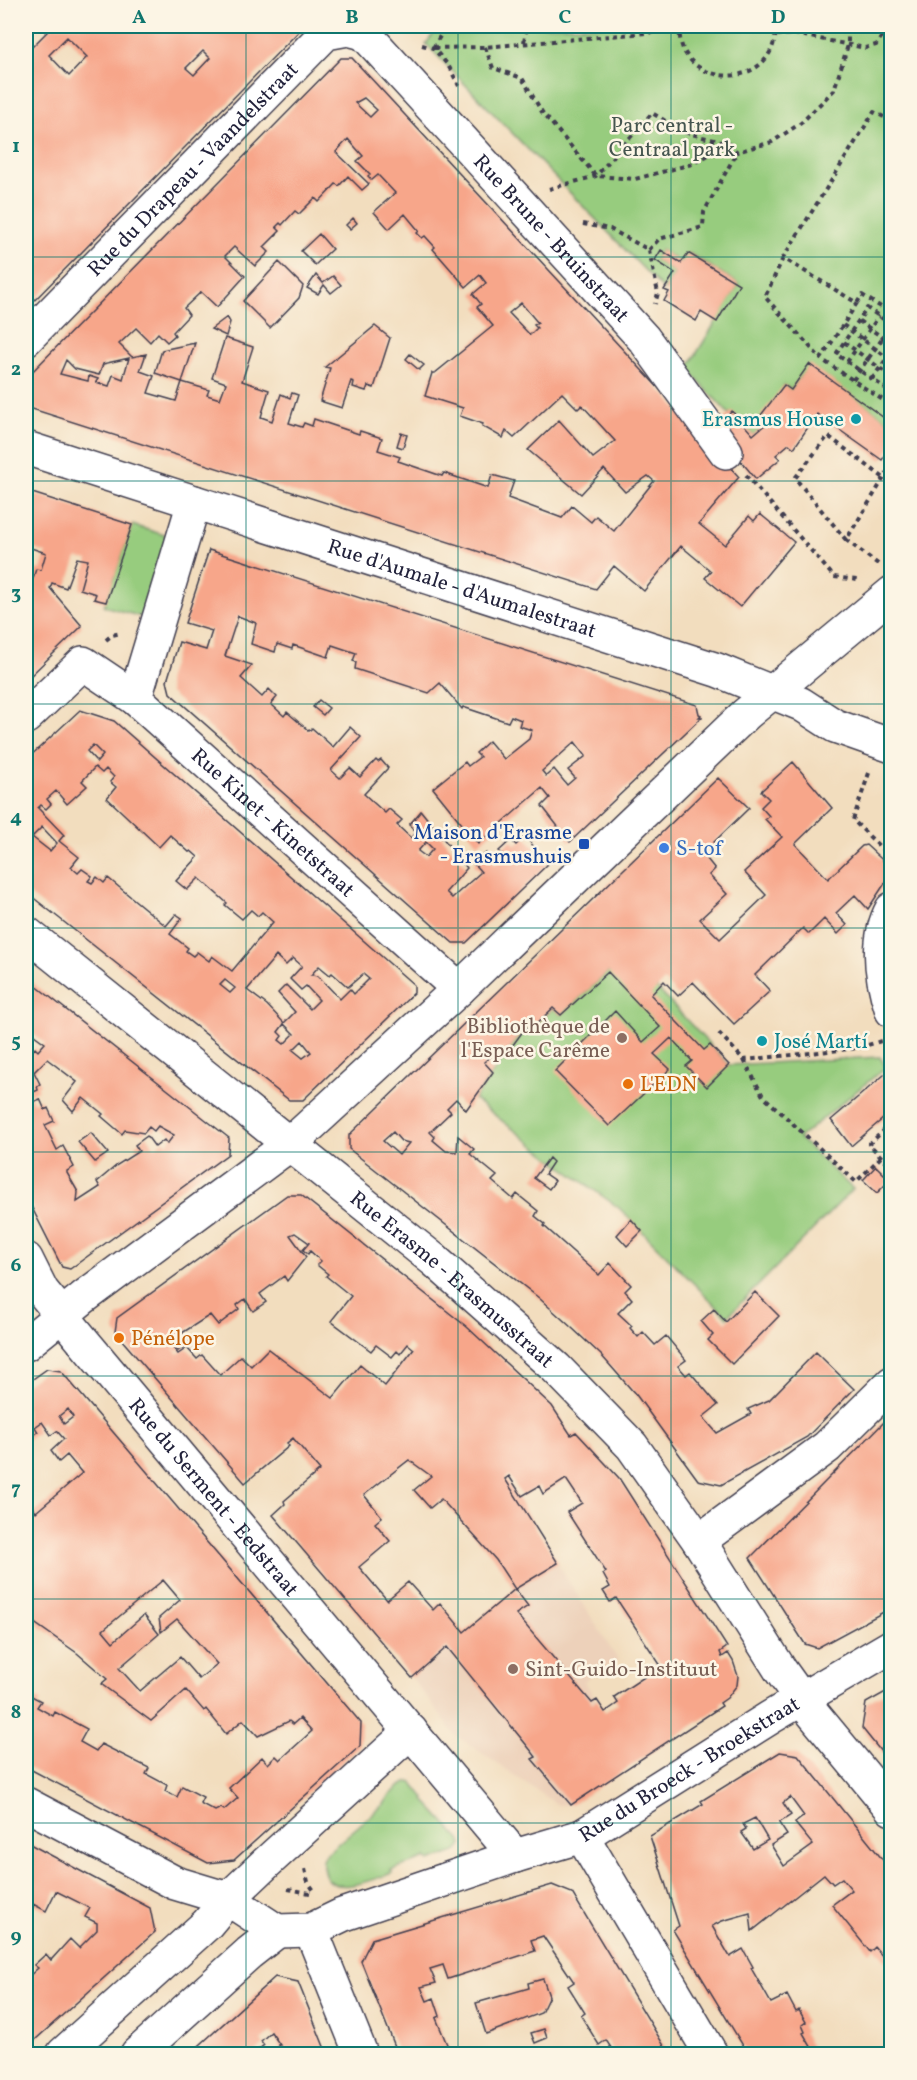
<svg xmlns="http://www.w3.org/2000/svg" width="917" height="2080" font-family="Vollkorn,serif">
  <rect width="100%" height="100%" fill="#fcf5e5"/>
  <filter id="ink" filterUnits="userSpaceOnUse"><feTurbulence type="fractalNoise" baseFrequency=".0167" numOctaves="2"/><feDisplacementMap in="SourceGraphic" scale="12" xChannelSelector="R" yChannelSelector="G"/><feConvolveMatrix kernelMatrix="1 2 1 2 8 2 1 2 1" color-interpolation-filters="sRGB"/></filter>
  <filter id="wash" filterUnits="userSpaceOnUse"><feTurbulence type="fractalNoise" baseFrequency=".008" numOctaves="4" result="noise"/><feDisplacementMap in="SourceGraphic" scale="24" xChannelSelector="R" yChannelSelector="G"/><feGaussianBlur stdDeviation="1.35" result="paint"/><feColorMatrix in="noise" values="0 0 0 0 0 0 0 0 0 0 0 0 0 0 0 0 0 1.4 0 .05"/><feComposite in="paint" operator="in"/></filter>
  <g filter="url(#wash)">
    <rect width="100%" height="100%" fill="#f2ddbe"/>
    <path fill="#edd1ba" d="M538,1532L618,1660L584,1681L638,1762L571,1805H558L455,1735L412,1678L515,1590L496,1560Z"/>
    <path fill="#97cc7e" stroke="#5c775c" stroke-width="1.5" d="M439,26H891V423L809,365L791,390L784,385L767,423L753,435L732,412L729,414L687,369L739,284L689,253L681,263L661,250L655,260L675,273L664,290L426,44Z
      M132,525L171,537L145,618L104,606Z
      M608,972L648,979L729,1065L880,1057L886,1067L799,1138L853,1189L727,1317L619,1208L562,1167L474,1099L526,1027L531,1030L553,1008L561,1015Z
      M410,1782L413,1783L425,1798L424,1800L460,1839L462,1844L458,1851L429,1861L427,1858L391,1870L392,1873C373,1879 331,1899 324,1871C322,1864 322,1859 327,1853L384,1804C389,1795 399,1785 410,1782Z"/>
    <g id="blocks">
      <path fill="#f7a68a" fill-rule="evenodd" d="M53,26H304L26,309V53ZM67,37L87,57L69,76L49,55ZM203,51L210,58L194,75L186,68Z
        M341,58H352L665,395L739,477L699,524L725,545L749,516L754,521L760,514L794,542L740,607L705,578L711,571L681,546L644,591L614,566L596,589L26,407V378ZM364,98L377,110L370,117L355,103ZM348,139L363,156L357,161L370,174L368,176L372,180L378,175L395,193L374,212L389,229L405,214L419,231L417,233L422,238L425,236L435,247L433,249L466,287L480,275L486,283L473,294L481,304L477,307L493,326L435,373H432L425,396L463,408L460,416L483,424L482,426L503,438L506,431L514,438L562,393L578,409L582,405L615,441L593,458L559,420L528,450L581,494L604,469L625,492L648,476L654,481L614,531L596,516L591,522L572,506L562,518L508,498L514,481L492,475L488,488L444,473L442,476L398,461L400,457L378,450L382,438L360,431L359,434L314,419L312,426L304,423L302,427L289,423L298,395L292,393L290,398L281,394L272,421L261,417L269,390L242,381L253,347L225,338L212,378L226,383L220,399L207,395L209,390L182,382L176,401L148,393L154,376L140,371L146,354L132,357L119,344L136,328L150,342L158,333L167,342L175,335L173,332L189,315L184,308L201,292L217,307L245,276L225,256L234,247L255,266L269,252L264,247L280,231L276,227L280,223L282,225L295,211L299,214L315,198L319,202L336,184L339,186L348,176L362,190L369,184L336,152ZM521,303L538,323L534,325L537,328L530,335L509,313ZM129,358L123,379L113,375L109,386L96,382L98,379L89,376L88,381L60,374L66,360L75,369L99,375L103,364Z
        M353,218L357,223L350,229L346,225Z
        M319,234L332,249L315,265L301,251Z
        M661,250L681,263L688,253L739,284L717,322L701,312L696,321L664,301L669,292L664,290L675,273L655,260Z
        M279,262L303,286L299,298L270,328L243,301Z
        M316,275L323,283L333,276L341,285L331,293L324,285L318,294L307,288Z
        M227,317L230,322L226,336L211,329Z
        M375,326L390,338L374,388L368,386L366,391L353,387L354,382L351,381L342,408L320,401L330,368L325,367Z
        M195,343L182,382L155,373L162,350Z
        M410,354L424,365L419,370L406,359Z
        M809,364L891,423V447L882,460L817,414L794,448L789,444L776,455L780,459L756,479L714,429L732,411L753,435L767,423L761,415L784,385L791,390Z
        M401,433L407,435L403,448L397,446Z
        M26,491L132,525L106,602L94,599L96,594L80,589L88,560L77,558L66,588L52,583L50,588L82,626L26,680V579L32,581L36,569L41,570L46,553L28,547L30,540L26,539Z
        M209,550L697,705L699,714L701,715L699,717H702L570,842L542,806L550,798L542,788L478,844L433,788L465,762L468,766L480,757L476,753L489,741L504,759L529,739L532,730L519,726L521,720L511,716L508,722L463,707L462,709L440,683L429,693L355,669L356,662L353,661L356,653L332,645L328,657L293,645L292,649L277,644L275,652L251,644L256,623L238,616L225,656L252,665L241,678L262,697L269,689L277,697L271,704L284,716L287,712L309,731L312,728L333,747L350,727L361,737L331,770L340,778L350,768L360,777L376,760L378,762L381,760L388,768L364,794L385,813L389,809L402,820L397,825L411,838L417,832L409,825L421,811L467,868L446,892L452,898L481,872L474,864L486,853L495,864L504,856L499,851L511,840L516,845L525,836L548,864L466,943H453L170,693L167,681L179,642L206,650L212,631L185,623ZM575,742L586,756L568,770L575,778L567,785L554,769L546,776L542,771ZM426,842L433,849L426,857L418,851Z
        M319,700L329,708L323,715L313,707Z
        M80,710L114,721L414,985V993L303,1100H289L26,892V760ZM93,745L103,755L97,762L87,751ZM95,767L102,773L106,769L114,777L110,782L116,787L107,798L159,847L170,835L189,852L191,851L198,857L176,881L187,890L199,878L227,903L225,905L242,919L251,910L258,916L262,912L273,922L232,971L212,956L209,961L197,952L193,956L186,951L188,948L170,934L182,918L176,914L166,926L108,878L104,883L97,877L92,883L88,881L92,876L82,869L78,873L71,867L79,857L59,841L64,835L38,808L41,805L46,809L51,804L47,799L56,791L67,804L87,786L82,781ZM42,827L57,843L50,851L32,837ZM276,956L286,965L293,958L302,966L290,979L301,990L306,986L319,1000L310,1009L286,985L278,993L295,1012L284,1023L267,1005L247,990ZM319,966L330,975L332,973L348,987L363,974L369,979L354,994L350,989L340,999L318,976L311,975ZM225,980L235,988L230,993L220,985ZM284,1024L294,1034L284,1044L279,1040L282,1036L278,1032ZM302,1041L311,1052L303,1058L293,1050Z
        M793,762L832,808L795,844L828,879L862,846L866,845L890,867L891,874L868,909L855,895L836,913L847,925L838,934L824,919L809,934L803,928L755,975L770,991L734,1024L693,982L678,996L664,981L651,995L704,1050L710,1045L729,1065L707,1087L686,1066L692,1061L671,1038L654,1054L670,1069L609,1126L555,1071L615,1011L643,1042L660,1027L608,972L561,1015L553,1008L530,1030L526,1027L507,1053L503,1048L497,1054L495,1052L484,1062L493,1072L466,1110L456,1099L447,1108L451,1112L430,1132L435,1137L433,1140L446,1151L457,1152L458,1136L474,1149L470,1154L497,1176L492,1181L513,1199L517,1194L538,1211L535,1216L545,1224L544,1226L599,1275L610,1263L631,1285L625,1291L632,1299L618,1313L632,1326L630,1328L638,1337L643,1332L655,1345L666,1336L686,1360L678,1366L686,1375L690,1372L718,1405L703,1417L717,1433L751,1414L748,1409L769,1400L816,1352L854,1389L807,1437L721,1485L698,1480L637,1396L601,1355L572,1328L539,1298L349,1149V1135L718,778L749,808L714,842L719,847L707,859L715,869L709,875L727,894L700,919L720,939L766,895L744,872L782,837L765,819L769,816L761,807L769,799L761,791ZM393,1132L401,1141L409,1143L399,1155L383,1141Z
        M26,978L229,1138L228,1154L70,1269L62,1267L26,1196V1062L29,1060L26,1058L35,1048L38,1051L45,1043L26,1029ZM47,1059L77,1082L63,1100L73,1111L83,1098L103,1114L101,1116L122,1134L125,1130L144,1133L149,1127L154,1131L158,1126L174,1135L167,1144L164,1140L155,1147L147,1136L135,1145L139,1151L117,1165L97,1182L100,1187L77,1202L78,1192L67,1173V1171L74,1167L63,1146L57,1150L45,1125L54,1121L48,1108L45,1110L40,1099L33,1102L29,1094L38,1090L37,1086L40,1084L34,1072Z
        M891,1069V1112L851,1146L831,1120Z
        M91,1133L108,1153L95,1162L78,1142Z
        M549,1158L553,1162L545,1174L555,1181L549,1189L534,1178Z
        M876,1166L890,1180L877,1193L863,1180Z
        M287,1195H301L467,1327L552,1406L571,1435L576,1432L619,1478L727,1647L720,1652L722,1657L728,1653L733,1661L738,1676L737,1685L727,1698L720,1703L722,1706L571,1805L532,1759L536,1757L533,1753L447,1647L412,1678L273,1515L285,1504L284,1501L320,1470L293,1438L287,1443L289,1446L245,1483L115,1332L117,1318ZM295,1233L309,1243L303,1250L308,1254L310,1251L321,1261L317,1265L328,1274L326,1276L351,1296L331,1321L371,1351L376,1345L392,1357L397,1351L400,1354L408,1344L414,1349L385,1386L360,1365L333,1398L268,1349L251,1366L241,1356L220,1375L202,1355L197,1359L187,1348L178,1354L174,1349L175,1348L178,1351L189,1343L182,1333L210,1315L218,1325L239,1309L237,1305L245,1299L253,1311L266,1302L260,1294L284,1276L287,1281L306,1257L290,1235ZM409,1460L431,1476L414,1490L430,1508L441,1499L496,1560L515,1589L464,1632L440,1603L433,1610L408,1582L387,1600L359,1567L390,1541L375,1523L382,1517L364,1495ZM509,1476L522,1496L539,1486L543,1494L566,1479L582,1503L567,1512L606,1572L603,1574L610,1587L603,1591L610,1602L616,1598L661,1666L614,1697L618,1703L605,1712L597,1700L592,1703L516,1614L528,1606L515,1589L558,1563L505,1479Z
        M631,1219L642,1231L627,1246L617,1235Z
        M755,1292L779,1316L732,1364L708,1340L713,1335L701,1321L714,1309L726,1322Z
        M47,1369L61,1371L361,1723L360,1746L234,1860L208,1863L26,1767V1700L28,1694L41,1701L37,1707L53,1716L55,1712L87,1729L80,1742L96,1751L101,1744L149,1768L146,1774L167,1785L165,1791L177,1797L182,1786L203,1797L200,1803L215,1811L221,1808L224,1810L238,1798L229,1788L262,1757L268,1764L276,1756L280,1760L312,1731L300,1718L293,1724L289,1721L258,1736L243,1720L226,1734L206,1709L204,1711L186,1690L151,1721L101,1684L107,1679L77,1653L26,1617V1507L28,1502L36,1512L82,1473L67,1455L59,1462L51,1451L64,1439L57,1431L51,1435L42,1422L35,1427L38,1432L26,1441V1384ZM68,1409L73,1417L64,1424L59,1416ZM163,1580L180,1600L159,1618L161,1632L177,1619L217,1664L199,1679L180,1657L140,1691L119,1668L159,1634L144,1615L113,1642L103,1630Z
        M891,1415V1608L817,1648L805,1644L750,1558Z
        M891,1689V1764L862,1728L866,1703Z
        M780,1752L798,1755L891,1870V1958L887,1962L875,1947L870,1952L832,1905L852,1890L842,1878L833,1884L824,1874L752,1931L750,1913L722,1921L712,1926L730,1957L743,1949L753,1967L751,1968L771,2003L787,1995L796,2012L799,2010L806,2022L802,2025L805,2032L803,2033L813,2050L809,2052L811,2054H748L673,1930L679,1926L650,1836L703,1804L701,1801ZM790,1797L804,1816L795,1823L813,1845L784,1866L771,1845L787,1835L779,1823L791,1815L783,1803ZM755,1818L768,1840L753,1849L741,1832L746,1829L743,1824Z
        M26,1842L150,1908L155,1932L26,2048V1979L38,1968L34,1965L46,1954L51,1960L70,1939L79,1948L97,1930V1923L85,1917L90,1908L56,1891L46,1911L33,1904V1907L26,1904Z
        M552,1885L572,1893L669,2054H615L606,2040L599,2045L581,2016L585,2013L568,1986L574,1982L543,1936L531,1940L535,1951L448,1979L443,1965L430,1969L436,1983L421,1987L427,2001L434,1998L440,2016L436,2018L451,2054H398L361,1961L372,1939Z
        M275,1977L298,1982L327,2054H282L278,2045H280L271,2032L261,2041L264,2045L253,2054H190Z
        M543,1979L549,1996L541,2013L486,2034L476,2003L529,1988L528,1983Z
        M544,2029L547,2038L535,2043L531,2033Z"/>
    </g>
  </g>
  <g filter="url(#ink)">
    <use href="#blocks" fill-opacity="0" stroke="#413e4f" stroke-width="1.5"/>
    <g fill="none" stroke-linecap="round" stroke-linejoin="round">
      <defs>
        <g id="minor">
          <path id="s1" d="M364,33L644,339L726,452"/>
          <path id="s2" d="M26,339L326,33L348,29L364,33"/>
          <path id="s3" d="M26,448L717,670L801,704L835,726L892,746"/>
          <path d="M135,698L194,502"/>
          <path id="s4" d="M26,717L83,663L135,698L459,989"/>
          <path d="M892,909C875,940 881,978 892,1011"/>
          <path id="s5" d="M26,933L434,1260L556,1368L632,1446L699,1541L781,1671L801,1699L892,1809"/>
          <path id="s6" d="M26,1259L42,1291L83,1341L515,1856"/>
          <path d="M26,1344L84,1297L289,1145L459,989L746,714L892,593"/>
          <path d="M699,1541L827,1447L892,1383"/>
          <path id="s7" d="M26,1804L175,1883L228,1899L277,1931L311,1930L342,1915L515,1856L582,1836L771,1717L892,1646"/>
          <path d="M582,1836L711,2054"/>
          <path d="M311,1930L361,2054"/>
          <path d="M63,2054L207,1924L228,1899L265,1864L411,1731"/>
          <path d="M137,2054L249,1953L277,1931"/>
        </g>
      </defs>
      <use href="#minor" stroke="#413e4f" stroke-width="36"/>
      <path stroke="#413e4f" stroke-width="4" stroke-dasharray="4.5 4.5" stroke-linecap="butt" d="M680,26C673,87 776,97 776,26
        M776,35L795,34L865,48L876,45L889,26
        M524,42L527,26
        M422,45L433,48L448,65L459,86
        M485,47L493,68L522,78L542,112L596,176L635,179L692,164L727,145
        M433,48L446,26
        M434,48L485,47L679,30
        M892,121L874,112L783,258L857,303L862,295L892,314
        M549,189L596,176L652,113L684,132L729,144L737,152L772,142L801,123L834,90L848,45V26
        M583,224L610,229L649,250L658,293L655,304
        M649,250L659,239L703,227L704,212L737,152
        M783,258L765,297L821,359
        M857,303L821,359L892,406
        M859,321L892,344
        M843,325L892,361
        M892,325L867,308L836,354L885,388L892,379
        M844,342L892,377
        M847,362L879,316
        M872,379L892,351
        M853,380L892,325
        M887,403L892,396
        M746,475L834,577L857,580
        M846,540L795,478L828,436L884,478
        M878,564L846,540L892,465
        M106,640L112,635L121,633
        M869,773L853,820L892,859
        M719,1033L744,1060L858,1048L881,1041
        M744,1060L763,1096L856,1182L881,1157
        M892,1123L869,1144L892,1168
        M305,1869L308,1882L315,1892
        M288,1889L310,1893"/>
      <use href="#minor" stroke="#fff" stroke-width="33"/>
    </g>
  </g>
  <path fill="none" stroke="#0f766e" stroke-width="1.5" stroke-opacity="0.55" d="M246,26V2054M458,26V2054M671,26V2054M26,257H892M26,481H892M26,704H892M26,928H892M26,1152H892M26,1376H892M26,1599H892M26,1823H892"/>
  <g fill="#0f9aa8" stroke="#fcf5e5" stroke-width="2">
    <circle cx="856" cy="419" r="6"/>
    <circle cx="762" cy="1041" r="6"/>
  </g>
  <rect fill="#1a4fb4" stroke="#fcf5e5" stroke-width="2" x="578" y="838" width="12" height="12" rx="3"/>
  <circle fill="#3f7fe0" stroke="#fcf5e5" stroke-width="2" cx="664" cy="848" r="6"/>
  <g fill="#8d6e63" stroke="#fcf5e5" stroke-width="2">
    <circle cx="622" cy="1038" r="6"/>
    <circle cx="513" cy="1669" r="6"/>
  </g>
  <g fill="#e8710a" stroke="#fcf5e5" stroke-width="2">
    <circle cx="628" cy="1084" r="6"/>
    <circle cx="119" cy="1338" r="6"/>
  </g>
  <g text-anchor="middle" stroke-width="5" stroke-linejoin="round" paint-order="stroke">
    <g font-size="21" fill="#45554f" stroke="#fcf5e5">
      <text x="672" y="132">Parc central -<tspan x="672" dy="24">Centraal park</tspan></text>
    </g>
    <g font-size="21" fill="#22223b" stroke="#fcf5e5">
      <text dy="7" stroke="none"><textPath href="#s2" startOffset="238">Rue du Drapeau - Vaandelstraat</textPath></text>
      <text dy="7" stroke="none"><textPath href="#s1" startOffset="278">Rue Brune - Bruinstraat</textPath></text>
      <text dy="7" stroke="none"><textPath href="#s3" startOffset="458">Rue d'Aumale - d'Aumalestraat</textPath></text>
      <text dy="7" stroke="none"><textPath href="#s4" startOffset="327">Rue Kinet - Kinetstraat</textPath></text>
      <text dy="7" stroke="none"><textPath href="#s5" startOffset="549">Rue Erasme - Erasmusstraat</textPath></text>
      <text dy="7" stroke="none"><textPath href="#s6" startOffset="304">Rue du Serment - Eedstraat</textPath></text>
      <text dy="7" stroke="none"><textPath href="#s7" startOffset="730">Rue du Broeck - Broekstraat</textPath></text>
    </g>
    <g font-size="21" fill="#0d838f" stroke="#fcf5e5" text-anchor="end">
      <text x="844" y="426">Erasmus House</text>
      <text x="774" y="1048" text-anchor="start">José Martí</text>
    </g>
    <g font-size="21" fill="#164399" stroke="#fcf5e5" text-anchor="end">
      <text x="572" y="839">Maison d'Erasme<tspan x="572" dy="24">- Erasmushuis</tspan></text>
    </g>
    <g font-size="21" fill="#366cbe" stroke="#fcf5e5" text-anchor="start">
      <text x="676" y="855">S-tof</text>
    </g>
    <g font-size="21" fill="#785e54" stroke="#fcf5e5" text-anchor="end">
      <text x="610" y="1033">Bibliothèque de<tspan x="610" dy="24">l'Espace Carême</tspan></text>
      <text x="525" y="1676" text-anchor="start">Sint-Guido-Instituut</text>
    </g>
    <g font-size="21" fill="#c56008" stroke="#fcf5e5" text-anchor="start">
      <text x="640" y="1091">L'EDN</text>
      <text x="131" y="1345">Pénélope</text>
    </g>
  </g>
  <rect width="917" height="2080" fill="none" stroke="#fcf5e5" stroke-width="66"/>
  <rect x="33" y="33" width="851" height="2014" fill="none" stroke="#0f766e" stroke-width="2"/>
  <g font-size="20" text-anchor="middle" font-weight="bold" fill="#0f766e">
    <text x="139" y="23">A</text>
    <text x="352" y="23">B</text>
    <text x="565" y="23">C</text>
    <text x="778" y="23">D</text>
    <text x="16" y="152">1</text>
    <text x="16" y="375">2</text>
    <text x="16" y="599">3</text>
    <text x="16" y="823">4</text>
    <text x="16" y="1047">5</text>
    <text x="16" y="1271">6</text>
    <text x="16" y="1494">7</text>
    <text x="16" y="1718">8</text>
    <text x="16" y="1942">9</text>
  </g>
</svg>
